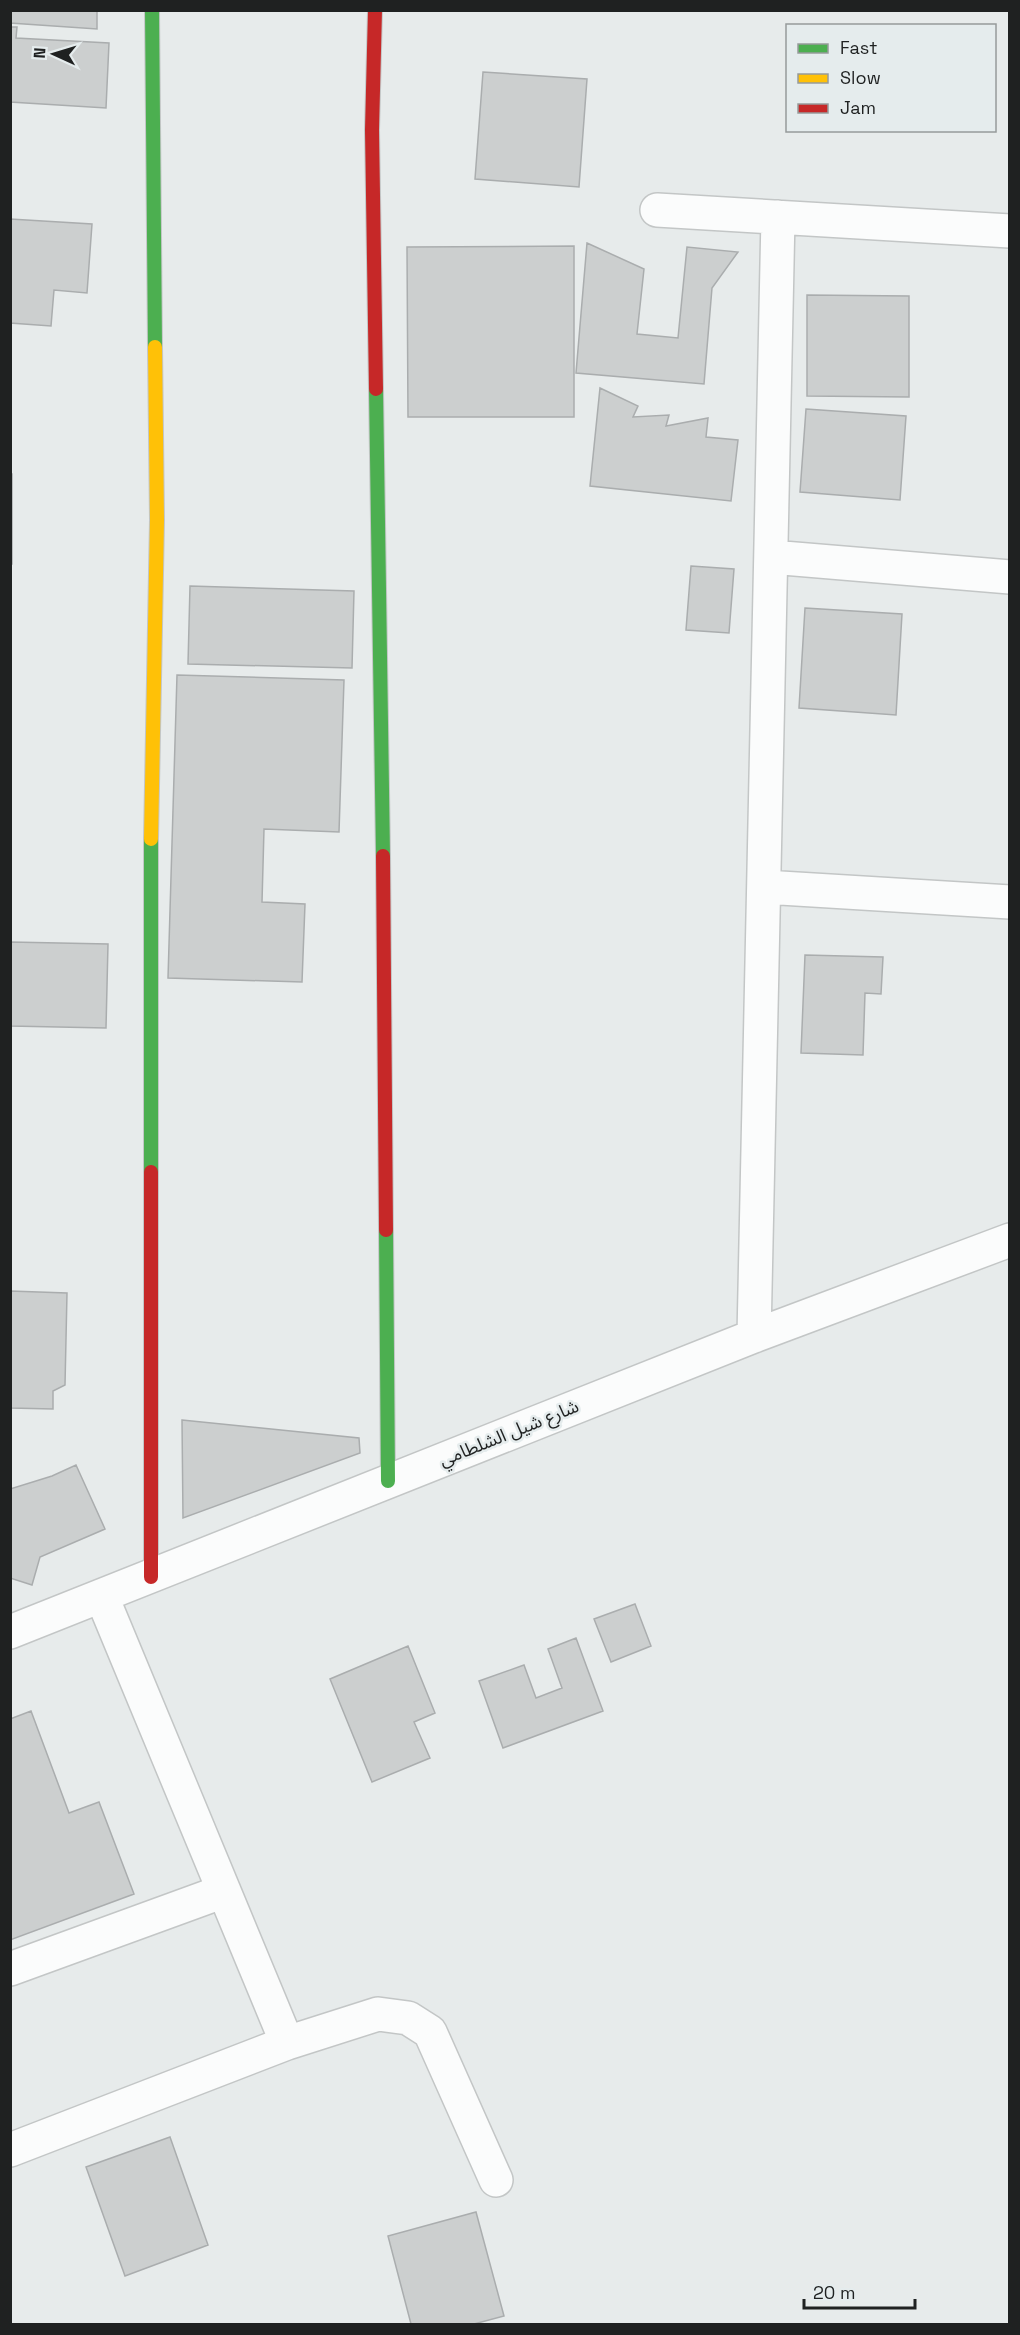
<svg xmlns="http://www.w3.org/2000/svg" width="1020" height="2335" font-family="'Space Grotesk','Noto Sans Arabic',sans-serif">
  <rect width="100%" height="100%" fill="#e7ebeb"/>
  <path fill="#cccfcf" stroke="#aaadae" stroke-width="1.5" d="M10,10H97V29L10,23Z
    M10,27H17L16,38L109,43L106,108L10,102Z
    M483,72L587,79L579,187L475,179Z
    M10,219L92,224L87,293L54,290L51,326L10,323Z
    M587,243L644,269L637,334L678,338L687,247L738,252L712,288L704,384L576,373Z
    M574,246V417H408L407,247Z
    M807,295L909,296V397L807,396Z
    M600,388L638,406L633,417L669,415L666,426L708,418L706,437L738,440L731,501L590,486Z
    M806,409L906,416L900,500L800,492Z
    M10,474H12V564H10Z
    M691,566L734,569L729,633L686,630Z
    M190,586L354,591L352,668L188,664Z
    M805,608L902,614L896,715L799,708Z
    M177,675L344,680L339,832L264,829L262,902L305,904L302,982L168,978Z
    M10,942L108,944L106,1028L10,1026Z
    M805,955L883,957L881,994L865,993L863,1055L801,1053Z
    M10,1291L67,1293L65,1385L53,1391V1409L10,1408Z
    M182,1420L359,1438L360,1453L183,1518Z
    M76,1465L105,1529L40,1557L32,1585L10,1578V1489L52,1476Z
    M635,1604L651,1646L611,1662L594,1619Z
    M576,1638L603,1711L503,1748L479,1681L524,1665L536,1698L562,1688L548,1649Z
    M408,1646L435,1713L414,1722L430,1758L372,1782L330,1679Z
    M31,1711L69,1813L99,1802L134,1894L10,1940V1719Z
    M170,2137L208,2245L125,2276L86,2167Z
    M476,2212L504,2316L474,2324H411L388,2236Z"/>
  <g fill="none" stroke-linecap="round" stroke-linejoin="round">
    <defs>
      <path id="street" d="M657,210L1010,231
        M771,557L1010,577
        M764,887L1010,902
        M754,1336L778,217
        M102,1597L287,2043
        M10,1632L754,1336L1010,1240
        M10,1969L224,1891
        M10,2150L287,2043L378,2014L408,2018L430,2032L496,2180"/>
      <path id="fast" d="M152,10L155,347
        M376,389L383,856
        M151,1172V839
        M386,1230L388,1481"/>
      <path id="slow" d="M151,839L157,520L155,347"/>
      <path id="jam" d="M375,10L372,130L376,389
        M383,856L386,1230
        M151,1172V1577"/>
    </defs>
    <use href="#street" stroke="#c3c6c6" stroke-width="36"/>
    <use href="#fast" stroke="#c3c6c6" stroke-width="16"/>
    <use href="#slow" stroke="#c3c6c6" stroke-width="16"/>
    <use href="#jam" stroke="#c3c6c6" stroke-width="16"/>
    <use href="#street" stroke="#fbfcfc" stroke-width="33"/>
    <use href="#fast" stroke="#4caf50" stroke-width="14"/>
    <use href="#slow" stroke="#ffc107" stroke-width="14"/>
    <use href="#jam" stroke="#c62828" stroke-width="14"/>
  </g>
  <g text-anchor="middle" stroke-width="5" stroke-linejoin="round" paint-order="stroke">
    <g font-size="18" fill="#1f2121" stroke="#e5eced">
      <text transform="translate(509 1433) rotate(-22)" y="6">شارع شيل الشلطامي</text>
    </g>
  </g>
  <rect width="1020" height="2335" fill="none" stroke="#1f2121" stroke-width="24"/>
  <rect x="786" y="24" width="210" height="108" fill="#e5eced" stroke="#969b9b" stroke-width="1.5"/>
  <rect x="798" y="44" width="30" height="9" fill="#4caf50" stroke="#969b9b" stroke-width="1.5"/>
  <text x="840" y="54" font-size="18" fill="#1f2121">Fast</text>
  <rect x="798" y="74" width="30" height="9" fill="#ffc107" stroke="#969b9b" stroke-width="1.5"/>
  <text x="840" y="84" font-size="18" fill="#1f2121">Slow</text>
  <rect x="798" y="104" width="30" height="9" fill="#c62828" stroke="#969b9b" stroke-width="1.5"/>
  <text x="840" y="114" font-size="18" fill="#1f2121">Jam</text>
  <g transform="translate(54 54) rotate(274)" stroke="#e5eced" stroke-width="4.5" paint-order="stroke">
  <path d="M0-4.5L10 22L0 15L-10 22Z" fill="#1f2121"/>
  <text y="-9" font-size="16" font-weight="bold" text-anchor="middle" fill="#1f2121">N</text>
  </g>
  <path d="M804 2299v9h111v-9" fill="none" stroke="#1f2121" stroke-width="3"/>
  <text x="813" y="2299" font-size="18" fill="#1f2121" stroke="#e5eced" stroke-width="4.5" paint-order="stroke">20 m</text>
</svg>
